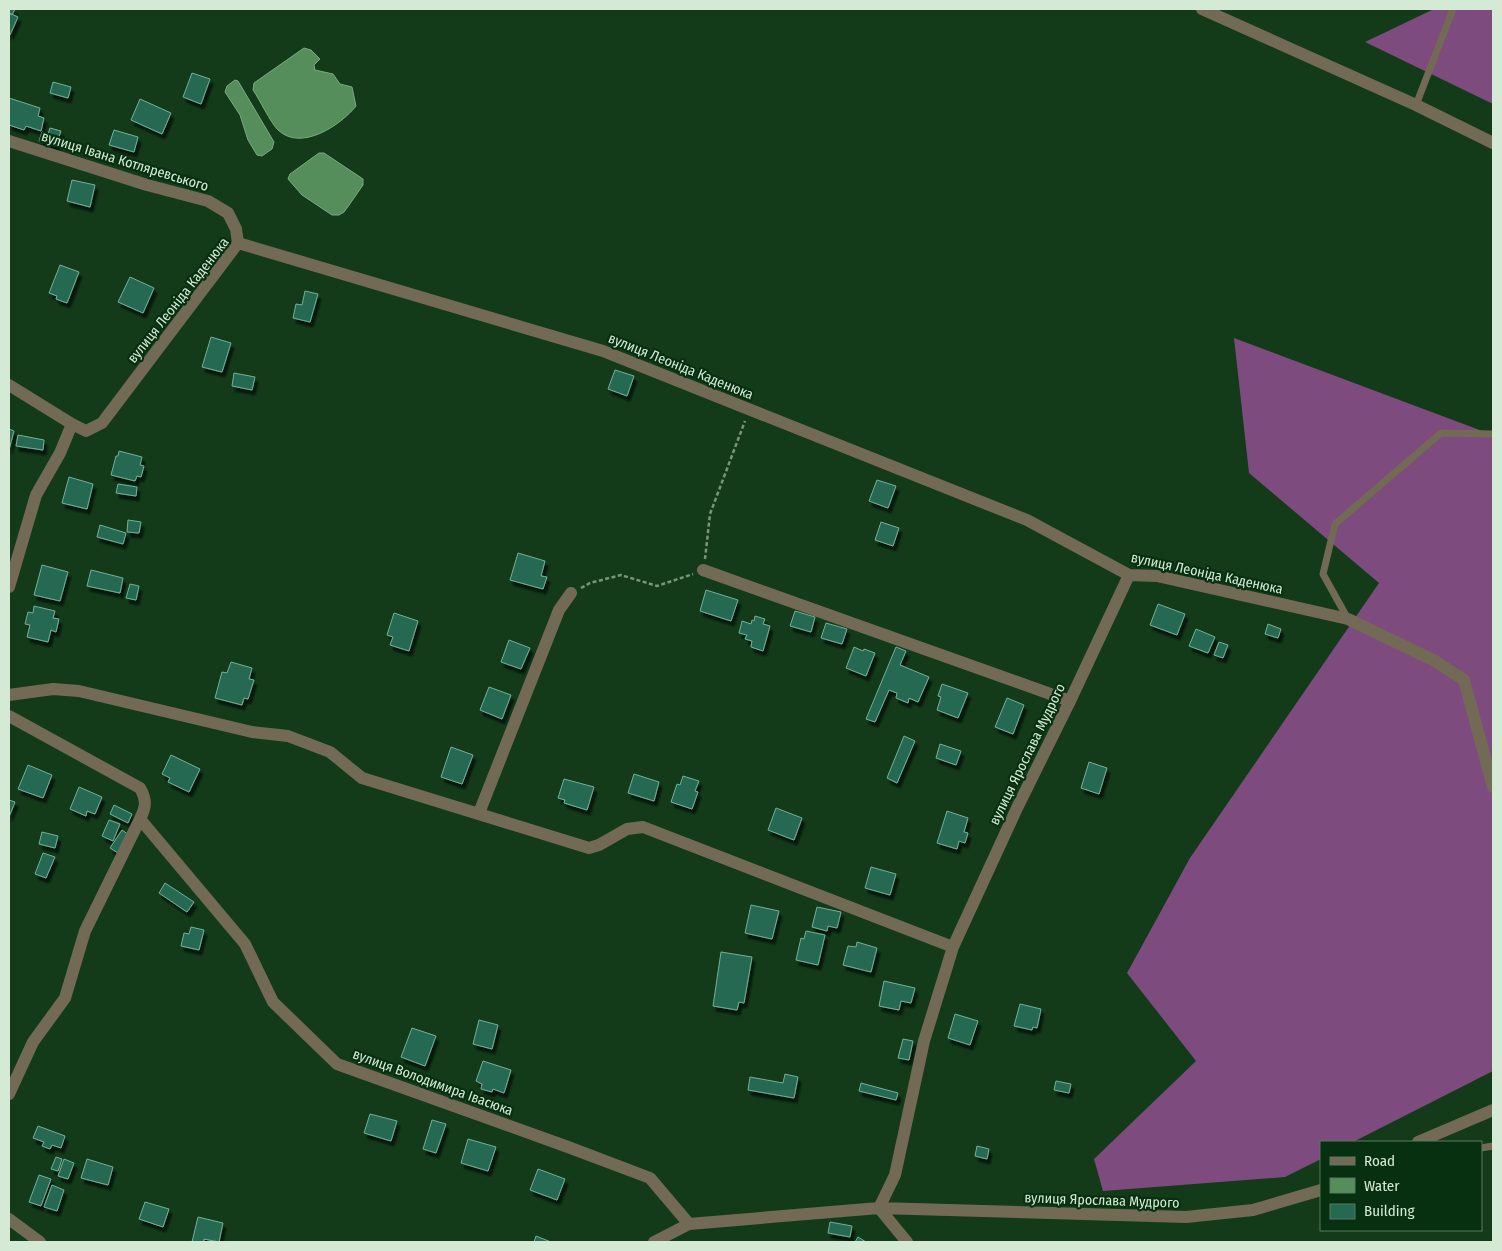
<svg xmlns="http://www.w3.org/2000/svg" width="1502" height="1251" font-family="'Fira Sans Condensed',sans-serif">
  <defs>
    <filter id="shadow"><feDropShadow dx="3" dy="5" stdDeviation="1" flood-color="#0009"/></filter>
  </defs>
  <rect width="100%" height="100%" fill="#133b1a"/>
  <path fill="#7d4b7d" d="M1434,9H1493V104L1365,42Z
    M1234,338L1493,435V1071L1353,1142H1321V1159L1285,1177L1103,1191L1094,1159L1196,1061L1127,973L1190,858L1379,583L1249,473Z"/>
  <path fill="#558e5b" stroke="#7baa80" d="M304,48L311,50L320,59L314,65L315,70L333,74L340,84L352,87L356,106C341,125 301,152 278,130C270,122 260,100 253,90L254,83Z
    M235,80L238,81L274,142L272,149L262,156L257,155L248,140L240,115L225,92L227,86Z
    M319,153H324L363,179V185L347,208L344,212L339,215H332L302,195L288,179L290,174Z"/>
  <path fill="#266952" stroke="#74b098" filter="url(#shadow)" d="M9,9H15L12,15L9,13Z
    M9,13L18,17L10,35L9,34Z
    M192,73L210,79L201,104L183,97Z
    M53,82L71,87L68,98L50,93Z
    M9,98L40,108L38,116L44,118L41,131L26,126L24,130L9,125Z
    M140,99L171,113L162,134L131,120Z
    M50,128L61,131L56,146L39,141L42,132L48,134Z
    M114,130L138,137L134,152L109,145Z
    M72,180L95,185L90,207L67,201Z
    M60,265L79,272L67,303L56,299L57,296L49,293Z
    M130,277L154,288L143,313L118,302Z
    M305,291L318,294L310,322L293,318L296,304L302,305Z
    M211,337L231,343L222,372L202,367Z
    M615,370L634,376L627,396L608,389Z
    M234,373L255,377L252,390L232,386Z
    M9,429L14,431L9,450Z
    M18,435L44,440L43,450L16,446Z
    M119,451L142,457L140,465L144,466L141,477L137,476L135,481L111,475L116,456H118Z
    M69,477L93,484L87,509L62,503Z
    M877,480L896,486L888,508L869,501Z
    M118,484L137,487L136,496L116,493Z
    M128,520L141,522L139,533L127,532Z
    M881,522L899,528L893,546L875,540Z
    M100,525L126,533L123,544L97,537Z
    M518,553L545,561L541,576L547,577L543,589L510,580Z
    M42,565L68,572L60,601L34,595Z
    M91,570L123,578L120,593L87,586Z
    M130,584L139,586L136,600L126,598Z
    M706,590L738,600L731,621L700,611Z
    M1158,604L1185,614L1177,635L1150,625Z
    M34,606L55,611L53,618L59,619L56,632L51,630L48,642L27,637L30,625L25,624L28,612L33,613Z
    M795,611L815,617L811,632L790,626Z
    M394,613L418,621L409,651L390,645L393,637L387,635Z
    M755,616L765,619L763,624L770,626L763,651L751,647L752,641L745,639L747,635L739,633L742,621L751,624L752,620L754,621Z
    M826,623L847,629L842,644L821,638Z
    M1268,624L1281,629L1278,638L1265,634Z
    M1196,629L1215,637L1208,653L1189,646Z
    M509,640L530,648L521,669L501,662Z
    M1219,642L1228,645L1223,658L1214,655Z
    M854,647L863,651L864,649L875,653L866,676L846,668Z
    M896,647L906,651L900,665L929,677L918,702L909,698L908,703L896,698L897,693L889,690L875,722L866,719Z
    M231,662L252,668L249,679L254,680L248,699L244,698L242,705L215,698L222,672L227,673Z
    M942,684L968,693L958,718L937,710L941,697L938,696Z
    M489,687L511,695L502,719L480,710Z
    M1007,698L1024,705L1013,734L995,727Z
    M904,736L915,741L897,783L887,778Z
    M940,744L961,751L956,765L936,758Z
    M451,747L473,755L462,784L441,777Z
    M171,755L200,769L189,792L168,782L170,778L162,774Z
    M1089,762L1107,768L1099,794L1081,788Z
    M28,765L52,775L43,798L18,789Z
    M634,774L659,782L654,801L628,793Z
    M683,776L699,781L695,791L698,792L692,809L671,802L677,784L680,785Z
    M564,779L594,787L587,810L564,803L565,800L558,798Z
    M79,787L102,797L95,814L87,811L86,816L70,809Z
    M9,800L15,802L9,817Z
    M114,805L132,814L128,823L110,814Z
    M776,808L802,818L794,840L768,830Z
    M947,811L968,818L964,832L968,833L965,843L959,841L957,849L937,843Z
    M109,820L120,824L113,841L102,836Z
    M122,830L129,835L118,853L110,848Z
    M42,832L58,836L55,848L39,844Z
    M43,853L55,857L46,878L35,874Z
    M871,867L896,874L890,895L865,888Z
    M165,883L194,902L187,912L159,893Z
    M751,905L779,911L772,939L745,933Z
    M817,907L841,912L837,928L828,926L827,931L812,927Z
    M191,927L204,930L199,950L181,946L184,933L189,934Z
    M806,931L825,935L818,965L796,960L801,938L804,939Z
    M857,942L877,948L871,972L843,965L848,946L856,947Z
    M721,952L752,957L744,1003L739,1002L737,1010L713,1006Z
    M884,981L915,988L911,1003L901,1001L899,1010L879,1006Z
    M1020,1004L1041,1009L1037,1028L1033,1027L1032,1030L1014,1026Z
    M955,1014L978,1021L970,1045L948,1038Z
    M479,1020L498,1025L492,1049L473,1044Z
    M412,1028L436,1036L425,1066L401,1057Z
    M903,1039L913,1041L909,1060L898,1058Z
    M483,1061L511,1070L504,1093L493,1089L492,1092L481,1089L482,1084L476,1081Z
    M785,1074L798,1077L794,1098L748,1090L750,1077L783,1083Z
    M1056,1081L1071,1084L1069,1093L1054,1090Z
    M861,1083L898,1093L896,1100L859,1091Z
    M370,1114L397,1121L391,1141L364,1133Z
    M432,1120L446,1124L436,1153L423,1149Z
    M38,1126L65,1136L61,1148L52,1145L50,1149L42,1146L44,1142L33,1138Z
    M468,1139L496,1147L488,1171L461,1163Z
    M977,1146L989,1149L987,1159L975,1156Z
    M56,1157L62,1159L58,1171L51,1169Z
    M64,1159L74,1163L68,1179L58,1176Z
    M87,1159L113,1167L108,1185L81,1178Z
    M538,1169L565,1179L557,1200L530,1190Z
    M39,1175L51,1179L41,1206L29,1202Z
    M52,1185L64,1190L57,1211L44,1207Z
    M145,1202L169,1209L163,1227L139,1219Z
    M198,1217L223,1223L219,1242L204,1239V1242H192Z
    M830,1222L852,1226L850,1237L828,1233Z
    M536,1236L551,1242H534Z
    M858,1237L866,1242H855Z"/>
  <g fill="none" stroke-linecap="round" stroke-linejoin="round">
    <path stroke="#77967b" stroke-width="2.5" stroke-dasharray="4 2.5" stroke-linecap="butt" d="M705,559L710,514L745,421
      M581,588L590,583L621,575L657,586L693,574"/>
    <path stroke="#736a56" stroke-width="7" d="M1416,105L1453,9
      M1348,619L1323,574L1335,524L1441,433L1493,434
      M1481,1148L1493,1146"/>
    <path stroke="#736a56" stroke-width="12" d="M1202,9L1416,105L1493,143
      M9,141L147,185L208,201L228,213L236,229L238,243
      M9,385L72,424
      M703,570L1070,701
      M9,587L36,495L60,453L72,424L86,431L102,423L238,243L603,351L1027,520L1129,575L1157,576L1348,619L1435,661L1464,680L1493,787
      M9,695L53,689L79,691L252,732L288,736L330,752L362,778L589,848L599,845L627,829L643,827L953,947
      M9,716L140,788C147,800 146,807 140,819L245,944L273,1002L337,1064L568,1147L650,1178L689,1224
      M479,813L559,610L571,593
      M9,1094L33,1042L65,998L85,931L140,819
      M1418,1142L1493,1110
      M9,1219L40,1242
      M654,1242L689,1224L879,1208L1186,1217L1253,1210L1321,1190
      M907,1242L879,1208L895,1175L924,1041L953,947L1017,808L1070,701L1129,575"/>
  </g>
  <g text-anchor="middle" stroke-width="4.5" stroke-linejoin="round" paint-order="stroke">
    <g font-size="14" fill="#d4ead5" stroke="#073010">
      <text transform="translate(125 161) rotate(17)" y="5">вулиця Івана Котляревського</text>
      <text transform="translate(178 300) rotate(-52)" y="5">вулиця Леоніда Каденюка</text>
      <text transform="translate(681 366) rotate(22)" y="5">вулиця Леоніда Каденюка</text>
      <text transform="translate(1207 573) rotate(12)" y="5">вулиця Леоніда Каденюка</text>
      <text transform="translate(1027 754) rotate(-64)" y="5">вулиця Ярослава Мудрого</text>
      <text transform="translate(433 1082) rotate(20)" y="5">вулиця Володимира Івасюка</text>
      <text transform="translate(1102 1200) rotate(2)" y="5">вулиця Ярослава Мудрого</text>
    </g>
  </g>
  <rect width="1502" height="1251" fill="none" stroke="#d4ead5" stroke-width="20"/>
  <rect x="1320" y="1141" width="162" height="90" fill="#073010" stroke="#597a5f"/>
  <rect x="1330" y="1157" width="25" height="8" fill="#736a56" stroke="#597a5f"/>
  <text x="1364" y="1166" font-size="15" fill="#d4ead5">Road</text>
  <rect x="1330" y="1178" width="25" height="15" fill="#558e5b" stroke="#597a5f"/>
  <text x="1364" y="1191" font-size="15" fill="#d4ead5">Water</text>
  <rect x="1330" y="1204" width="25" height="15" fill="#266952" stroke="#597a5f"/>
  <text x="1364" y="1216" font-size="15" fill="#d4ead5">Building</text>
</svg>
